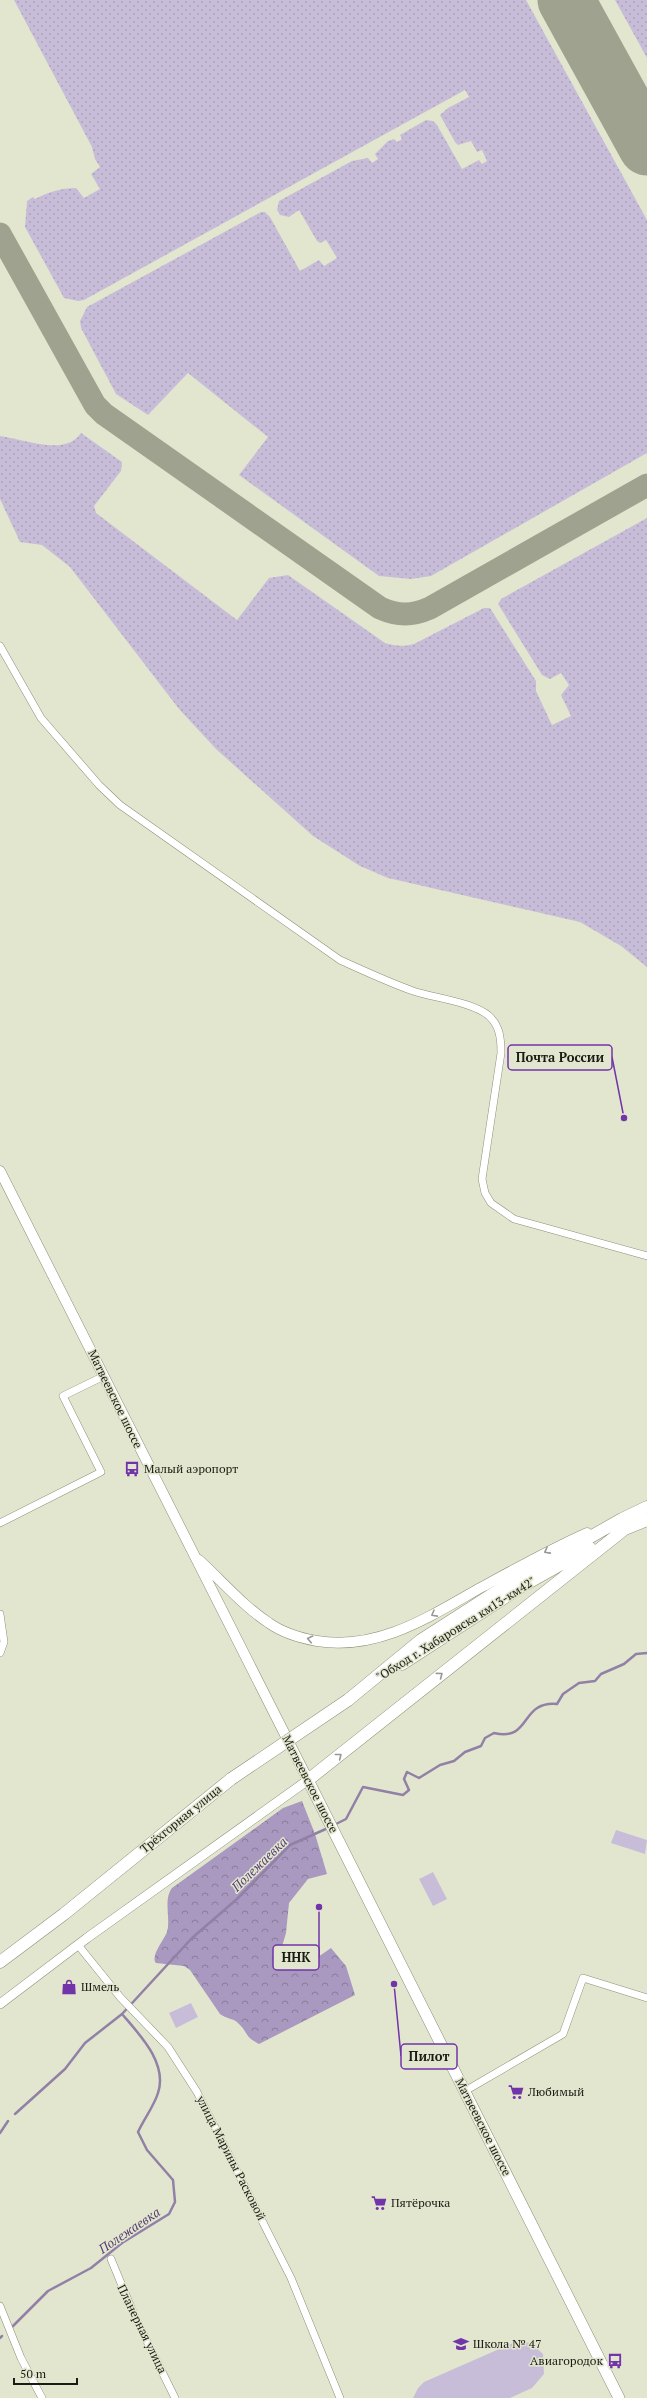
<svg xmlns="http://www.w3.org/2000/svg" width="647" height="2398" font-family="'PT Serif',serif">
  <defs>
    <pattern id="grass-dots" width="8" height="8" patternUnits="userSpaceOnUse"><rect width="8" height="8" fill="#c8bdd8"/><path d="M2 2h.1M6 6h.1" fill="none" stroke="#aba2b8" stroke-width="1.8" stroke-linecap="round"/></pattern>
    <pattern id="forest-crowns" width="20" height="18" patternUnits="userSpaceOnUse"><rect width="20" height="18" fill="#a998bf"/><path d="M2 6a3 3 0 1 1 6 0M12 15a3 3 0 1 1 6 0" fill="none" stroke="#897b9a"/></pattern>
  </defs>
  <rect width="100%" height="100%" fill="#e3e6cf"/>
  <path fill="url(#grass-dots)" d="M14,0H526L647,220V453L431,576L411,579L379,576L239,475L268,437L188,373L148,415L116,394L81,328L80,321L87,307L261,212H265L270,217L300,271L319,260L324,266L337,258L326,240L320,243L317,241L299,210L289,217L280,215L277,210L279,201L352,161L368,158L372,163L378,159L375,154L388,141L394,139L397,142L402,139L400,135L426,120L433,121L437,125L462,169L479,160L482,164L487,161L482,150L477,152L471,141L458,145L455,142L440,115L448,108L469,97L465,90L84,300L78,301L64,298L25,227L27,201L33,197L35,199C49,192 60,188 76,188L84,198L100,189L91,174L100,167L95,159L92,147Z
    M615,0H647V58Z
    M81,433L122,462L121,471L94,506L96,513L237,620L269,578L288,575L385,643C395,646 404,647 414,644L484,608H490L536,681V691L552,725L571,716L561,695L569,685L561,673L550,679L542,675L498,604L501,599L647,518V967L621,946L580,922L388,878L360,866L313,836L216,749L179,709L70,567L42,545L20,542L0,499V436C24,439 65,457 81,433Z"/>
  <path fill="url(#forest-crowns)" d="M302,1801L315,1834L327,1874L308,1879L289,1903L286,1933L280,1953L288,1962L305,1966L331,1948L346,1966L355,1995L259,2044C244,2036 249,2034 239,2024C234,2018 226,2019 220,2014L190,1970L184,1966L156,1963C150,1956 164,1940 167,1932C171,1918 163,1900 172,1888L283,1808Z"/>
  <path fill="#c8bdd8" d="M616,1830L647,1840L645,1854L611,1843Z
    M433,1872L447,1899L433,1906L419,1879Z
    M191,2003L198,2017L176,2028L169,2013Z
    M521,2342L531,2343L543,2354L544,2374L532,2388L510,2398H413L418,2388L424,2382L513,2343Z"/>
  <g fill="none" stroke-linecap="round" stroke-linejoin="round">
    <path stroke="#9181a6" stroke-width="2.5" d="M334,1825L346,1819L363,1787L403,1795L409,1790L404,1779L407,1772L419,1778L440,1765L454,1761L465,1752L481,1746L485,1738L494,1733C532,1742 519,1701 557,1704L563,1694L579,1683L595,1681L601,1674L624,1664L636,1654L647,1653
      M15,2114L65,2069L85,2043L122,2014L192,1938L237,1899L290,1845L328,1828
      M0,2133L8,2121
      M12,2327L48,2291L91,2268L122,2243L169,2214L175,2202L173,2180L147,2150L138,2132C144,2119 154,2106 158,2093C168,2063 139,2034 122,2014
      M0,2338L2,2336"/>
    <path stroke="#a0a290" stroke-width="23" d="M0,234L95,405L104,414L380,608C398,616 412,616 430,608L647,485"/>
    <path stroke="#a0a290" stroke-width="57" d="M566,0L647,147"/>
    <defs>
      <path id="minor" d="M0,646L41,718L99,785L120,805L340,960C364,971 388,982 413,991C434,998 473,1002 489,1016C500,1026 501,1039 501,1053L482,1179L485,1193L491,1203L514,1219L647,1256
        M0,1523L101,1472L63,1396L104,1376
        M0,1614L4,1642L0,1653
        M78,1945L120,1997L168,2047L197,2092L291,2278L340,2398
        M465,2091L563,2034L583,1978L647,1998
        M111,2259L135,2317L175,2398
        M0,2306L21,2358L42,2398"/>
      <path id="tertiary" d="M0,2004L87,1938L308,1780"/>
      <path id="secondary" d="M0,1171L308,1780
        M199,1560C222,1581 243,1606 269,1623C283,1633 300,1638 317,1641C379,1651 430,1616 482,1587C517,1568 551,1549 587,1533"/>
      <path id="primary" d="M308,1780L619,2398"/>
      <path id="trunk" d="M620,1531L647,1520
        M402,1664L524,1585L590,1548
        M348,1700L421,1640L516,1579L622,1519L647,1507
        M308,1780L626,1528
        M0,1962L64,1914L231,1779"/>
    </defs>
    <use href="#minor" stroke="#8c8f79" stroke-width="8"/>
    <use href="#tertiary" stroke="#8c8f79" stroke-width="10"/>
    <use href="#secondary" stroke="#8c8f79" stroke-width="11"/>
    <use href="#primary" stroke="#8c8f79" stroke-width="12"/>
    <use href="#trunk" stroke="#8c8f79" stroke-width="13"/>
    <use href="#minor" stroke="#fff" stroke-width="7"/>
    <use href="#tertiary" stroke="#fff" stroke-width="9"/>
    <use href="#secondary" stroke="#fff" stroke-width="10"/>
    <use href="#primary" stroke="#fff" stroke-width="11"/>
    <use href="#trunk" stroke="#fff" stroke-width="12"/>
    <defs>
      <path id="trunk-bridge" d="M231,1779L348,1700"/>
    </defs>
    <use href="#trunk-bridge" stroke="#8c8f79" stroke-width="13" stroke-linecap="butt"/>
    <use href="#trunk-bridge" stroke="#fff" stroke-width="12"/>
  </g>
  <defs><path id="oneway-chevron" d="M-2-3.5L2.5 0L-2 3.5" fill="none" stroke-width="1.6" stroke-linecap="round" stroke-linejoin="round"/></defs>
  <g stroke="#989895">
    <use href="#oneway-chevron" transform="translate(547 1551) rotate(152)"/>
    <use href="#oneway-chevron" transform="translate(434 1614) rotate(151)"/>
    <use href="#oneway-chevron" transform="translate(310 1639) rotate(-168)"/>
    <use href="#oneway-chevron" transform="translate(440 1675) rotate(-37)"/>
    <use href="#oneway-chevron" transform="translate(339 1756) rotate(-38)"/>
  </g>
  <defs>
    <symbol id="bus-bare" viewBox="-9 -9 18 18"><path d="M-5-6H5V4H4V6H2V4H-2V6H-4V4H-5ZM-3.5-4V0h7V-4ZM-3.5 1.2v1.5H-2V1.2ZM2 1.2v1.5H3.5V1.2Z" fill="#7234a9" stroke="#e3e6cf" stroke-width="2.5" paint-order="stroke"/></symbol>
    <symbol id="shop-bare" viewBox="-9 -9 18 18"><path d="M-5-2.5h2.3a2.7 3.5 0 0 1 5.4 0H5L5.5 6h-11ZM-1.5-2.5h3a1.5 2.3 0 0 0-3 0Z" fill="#7234a9" stroke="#e3e6cf" stroke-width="2.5" paint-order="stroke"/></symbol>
    <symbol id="supermarket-bare" viewBox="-9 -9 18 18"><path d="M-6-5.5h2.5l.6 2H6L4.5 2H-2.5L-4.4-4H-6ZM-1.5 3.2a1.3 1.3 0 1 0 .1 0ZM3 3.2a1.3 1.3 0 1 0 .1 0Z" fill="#7234a9" stroke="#e3e6cf" stroke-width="2.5" paint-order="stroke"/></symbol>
    <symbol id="school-bare" viewBox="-9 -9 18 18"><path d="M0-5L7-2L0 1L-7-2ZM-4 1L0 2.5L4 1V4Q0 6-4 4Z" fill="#7234a9" stroke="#e3e6cf" stroke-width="2.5" paint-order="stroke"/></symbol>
  </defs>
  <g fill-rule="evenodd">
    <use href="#bus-bare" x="121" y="1458" width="22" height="22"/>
    <use href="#shop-bare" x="58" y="1976" width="22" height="22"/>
    <use href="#supermarket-bare" x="505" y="2081" width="22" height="22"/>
    <use href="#supermarket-bare" x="368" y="2192" width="22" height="22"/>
    <use href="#school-bare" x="450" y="2333" width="22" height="22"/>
    <use href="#bus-bare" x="604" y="2350" width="22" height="22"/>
  </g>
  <g text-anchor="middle" stroke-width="3" stroke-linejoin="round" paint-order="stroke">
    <g font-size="12" fill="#1a1b13" stroke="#e3e6cf">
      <text transform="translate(115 1399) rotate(64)" y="4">Матвеевское шоссе</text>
      <text transform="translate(456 1629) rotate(-32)" y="4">"Обход г. Хабаровска км13-км42"</text>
      <text transform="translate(310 1784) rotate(63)" y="4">Матвеевское шоссе</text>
      <text transform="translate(181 1819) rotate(-39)" y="4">Трёхгорная улица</text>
      <text transform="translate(483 2127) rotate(63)" y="4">Матвеевское шоссе</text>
      <text transform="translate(231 2158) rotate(63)" y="4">улица Марины Расковой</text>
      <text transform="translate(142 2329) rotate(64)" y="4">Планерная улица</text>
    </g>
    <g font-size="12" fill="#1a1b13" stroke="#e3e6cf" text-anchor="start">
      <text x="144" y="1473">Малый аэропорт</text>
      <text x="81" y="1991">Шмель</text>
      <text x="528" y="2096">Любимый</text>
      <text x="391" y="2207">Пятёрочка</text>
      <text x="473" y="2348">Школа № 47</text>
      <text x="603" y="2365" text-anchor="end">Авиагородок</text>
    </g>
    <g font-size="13" font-style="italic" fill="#563e72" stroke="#e3e6cf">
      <text transform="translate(259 1864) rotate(-44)" y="5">Полежаевка</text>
      <text transform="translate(129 2230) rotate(-34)" y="5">Полежаевка</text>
    </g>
  </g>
  <path fill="none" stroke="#7234a9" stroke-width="1.5" d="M624 1118L612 1057M319 1907L319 1957M394 1984L401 2056"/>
  <g fill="#7234a9" stroke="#e3e6cf" stroke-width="1.5">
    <circle cx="624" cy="1118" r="4"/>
    <circle cx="319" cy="1907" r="4"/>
    <circle cx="394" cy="1984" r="4"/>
  </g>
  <g fill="#e3e6cf" stroke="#7234a9" stroke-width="1.5">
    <rect x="508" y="1045" width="104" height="25" rx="4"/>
    <rect x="273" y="1945" width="46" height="25" rx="4"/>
    <rect x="401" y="2044" width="56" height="25" rx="4"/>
  </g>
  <g font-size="13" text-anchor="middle" font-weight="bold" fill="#1a1b13">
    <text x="560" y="1062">Почта России</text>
    <text x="296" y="1962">ННК</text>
    <text x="429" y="2061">Пилот</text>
  </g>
  <path d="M14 2378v6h63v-6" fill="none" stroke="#1a1b13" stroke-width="2"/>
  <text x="20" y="2378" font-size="12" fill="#1a1b13" stroke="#e3e6cf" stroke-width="3" paint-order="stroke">50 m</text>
</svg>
